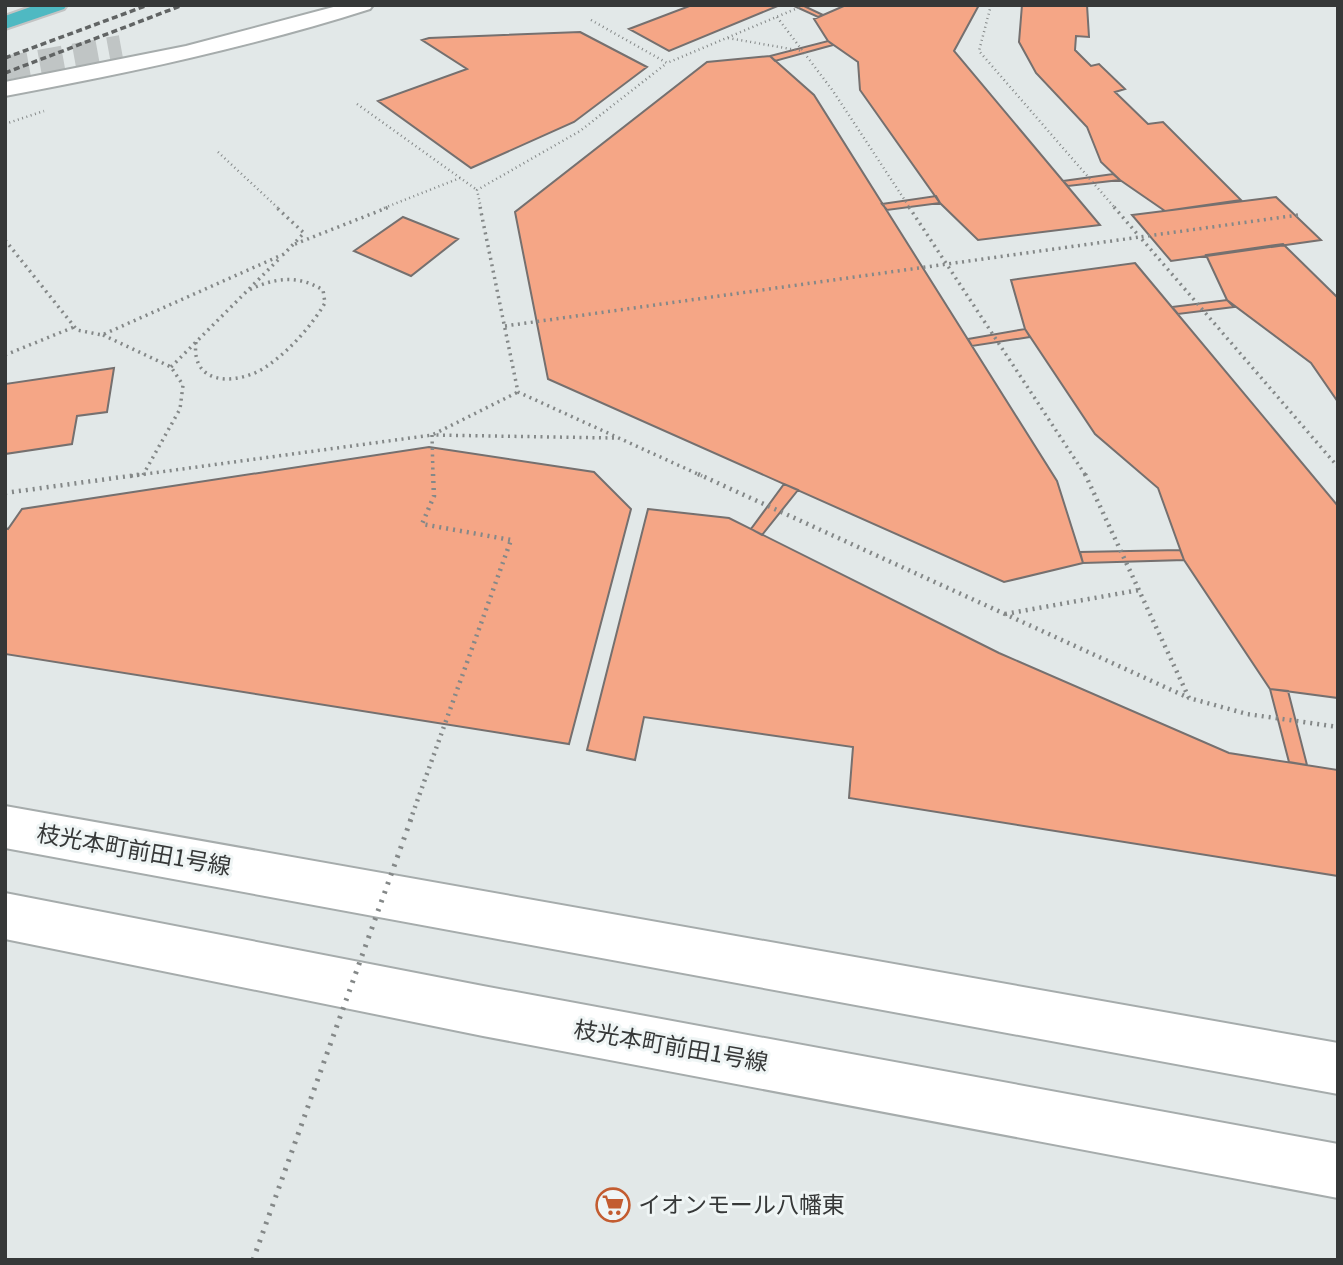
<svg xmlns="http://www.w3.org/2000/svg" width="1343" height="1265" font-family="Georgia,'Noto Sans JP',serif">
  <rect width="100%" height="100%" fill="#e2e8e8"/>
  <path fill="#f5a686" stroke="#75706f" stroke-width="2" d="M692,5H780L669,51L629,29Z
    M792,5H802L823,15L818,17Z
    M846,5H979L954,51L1100,225L978,240L940,203L860,90L858,62L828,41L814,19Z
    M1022,5H1087L1089,37L1076,36L1075,50L1091,66L1099,64L1125,89L1115,92L1148,124L1163,122L1241,200L1165,211L1120,180L1101,162L1087,127L1036,73L1019,42Z
    M580,32L647,67L574,122L471,168L378,101L467,69L422,40L429,38Z
    M828,41L833,45L775,61L770,56Z
    M770,56L814,95L1057,481L1083,563L1004,582L548,379L515,212L707,62Z
    M1113,174L1120,180L1068,186L1063,181Z
    M936,196L940,203L887,210L882,204Z
    M1276,197L1321,240L1171,261L1132,215Z
    M403,217L458,239L411,276L354,251Z
    M1283,244L1338,298V402L1311,363L1227,300L1206,255Z
    M1135,263L1338,506V698L1270,689L1184,560L1158,488L1095,434L1025,329L1011,280Z
    M1227,300L1234,307L1178,314L1172,307Z
    M1025,329L1030,337L972,346L968,339Z
    M114,368L107,412L77,416L72,444L5,454V384Z
    M429,447L594,472L631,509L569,744L5,654V528L8,529L22,509Z
    M784,484L798,490L762,535L751,529Z
    M648,509L729,518L999,653L1229,753L1338,770V876L849,798L853,747L644,717L635,760L587,750Z
    M1180,550L1184,560L1083,563L1080,552Z
    M1270,689L1288,691L1307,765L1289,762Z"/>
  <g fill="none" stroke-linecap="round" stroke-linejoin="round">
    <path stroke="#c0c5c5" stroke-width="24" stroke-dasharray="24 11" stroke-linecap="butt" d="M5,68L121,47"/>
    <defs>
      <path id="minor" d="M341,5H373L370,9C251,47 129,73 5,96V82L186,46Z
        M5,806L1338,1043V1094L5,848Z
        M5,893L483,986L1338,1144V1198L483,1036L5,939Z"/>
      <path id="highway" d="M36,5H67L64,9L5,29V16Z"/>
    </defs>
    <use href="#minor" stroke="#a6acac" stroke-width="4"/>
    <use href="#highway" stroke="#c3c3c3" stroke-width="4"/>
    <path stroke="#848888" stroke-width="2.5" stroke-dasharray="1 3.5" stroke-linecap="butt" d="M991,5L979,51L1115,208
      M777,17L833,91L910,208
      M591,20L667,63L805,5
      M728,38L802,51
      M357,104L477,190
      M5,124L44,111
      M218,152L278,208
      M384,208L460,178
      M481,208L477,190L580,131L667,63"/>
    <path stroke="#848888" stroke-width="3.5" stroke-dasharray="2 4.5" stroke-linecap="butt" d="M480,207L518,392L702,476
      M909,207L1086,476
      M1114,207L1139,236
      M1298,215L1140,237L1338,467
      M5,240L77,330L102,335L284,254L304,233L276,207
      M295,244L389,207
      M505,326L1140,237
      M103,335L171,367L183,385L180,409L143,475
      M196,342C190,389 243,385 270,364C291,349 312,325 325,303L323,290C297,274 273,278 247,291
      M5,355L74,327
      M171,367L281,257
      M131,476L432,435L518,392
      M433,476L432,435L614,438"/>
    <path stroke="#848888" stroke-width="4.5" stroke-dasharray="2 5" stroke-linecap="butt" d="M433,474L434,496L422,524L511,540
      M698,474L1189,698
      M1085,474L1189,698L1247,714L1338,727
      M5,493L144,474
      M1005,614L1139,590"/>
    <use href="#minor" fill="#fff" fill-rule="evenodd"/>
    <use href="#highway" fill="#4fb9c2" fill-rule="evenodd"/>
    <path stroke="#616464" stroke-width="3.5" stroke-dasharray="6 3.5" stroke-linecap="butt" d="M5,58L148,5
      M5,73L183,5"/>
    <path stroke="#848888" stroke-width="4.5" stroke-dasharray="2 5" stroke-linecap="butt" d="M410,821L511,540"/>
    <path stroke="#848888" stroke-width="5" stroke-dasharray="2.5 7" stroke-linecap="butt" d="M253,1260L411,819"/>
  </g>
  <defs>
    <symbol id="supermarket-ring" viewBox="-11 -11 22 22"><circle r="9.5" fill="#eff5f5" stroke="#c35c30" stroke-width="1.5"/><path d="M-6-5.5h2.5l.6 2H6L4.5 2H-2.5L-4.4-4H-6ZM-1.5 3.2a1.3 1.3 0 1 0 .1 0ZM3 3.2a1.3 1.3 0 1 0 .1 0Z" fill="#c35c30"/></symbol>
  </defs>
  <g fill-rule="evenodd">
    <use href="#supermarket-ring" x="594" y="1186" width="38" height="38"/>
  </g>
  <g text-anchor="middle" stroke-width="6" stroke-linejoin="round" paint-order="stroke">
    <g font-size="23" fill="#363838" stroke="#eff5f5">
      <text transform="translate(134 850) rotate(10)" y="8">枝光本町前田1号線</text>
      <text transform="translate(671 1046) rotate(10)" y="8">枝光本町前田1号線</text>
    </g>
    <g font-size="23" fill="#363838" stroke="#eff5f5" text-anchor="start">
      <text x="638" y="1213">イオンモール八幡東</text>
    </g>
  </g>
  <rect width="1343" height="1265" fill="none" stroke="#363838" stroke-width="14"/>
</svg>
